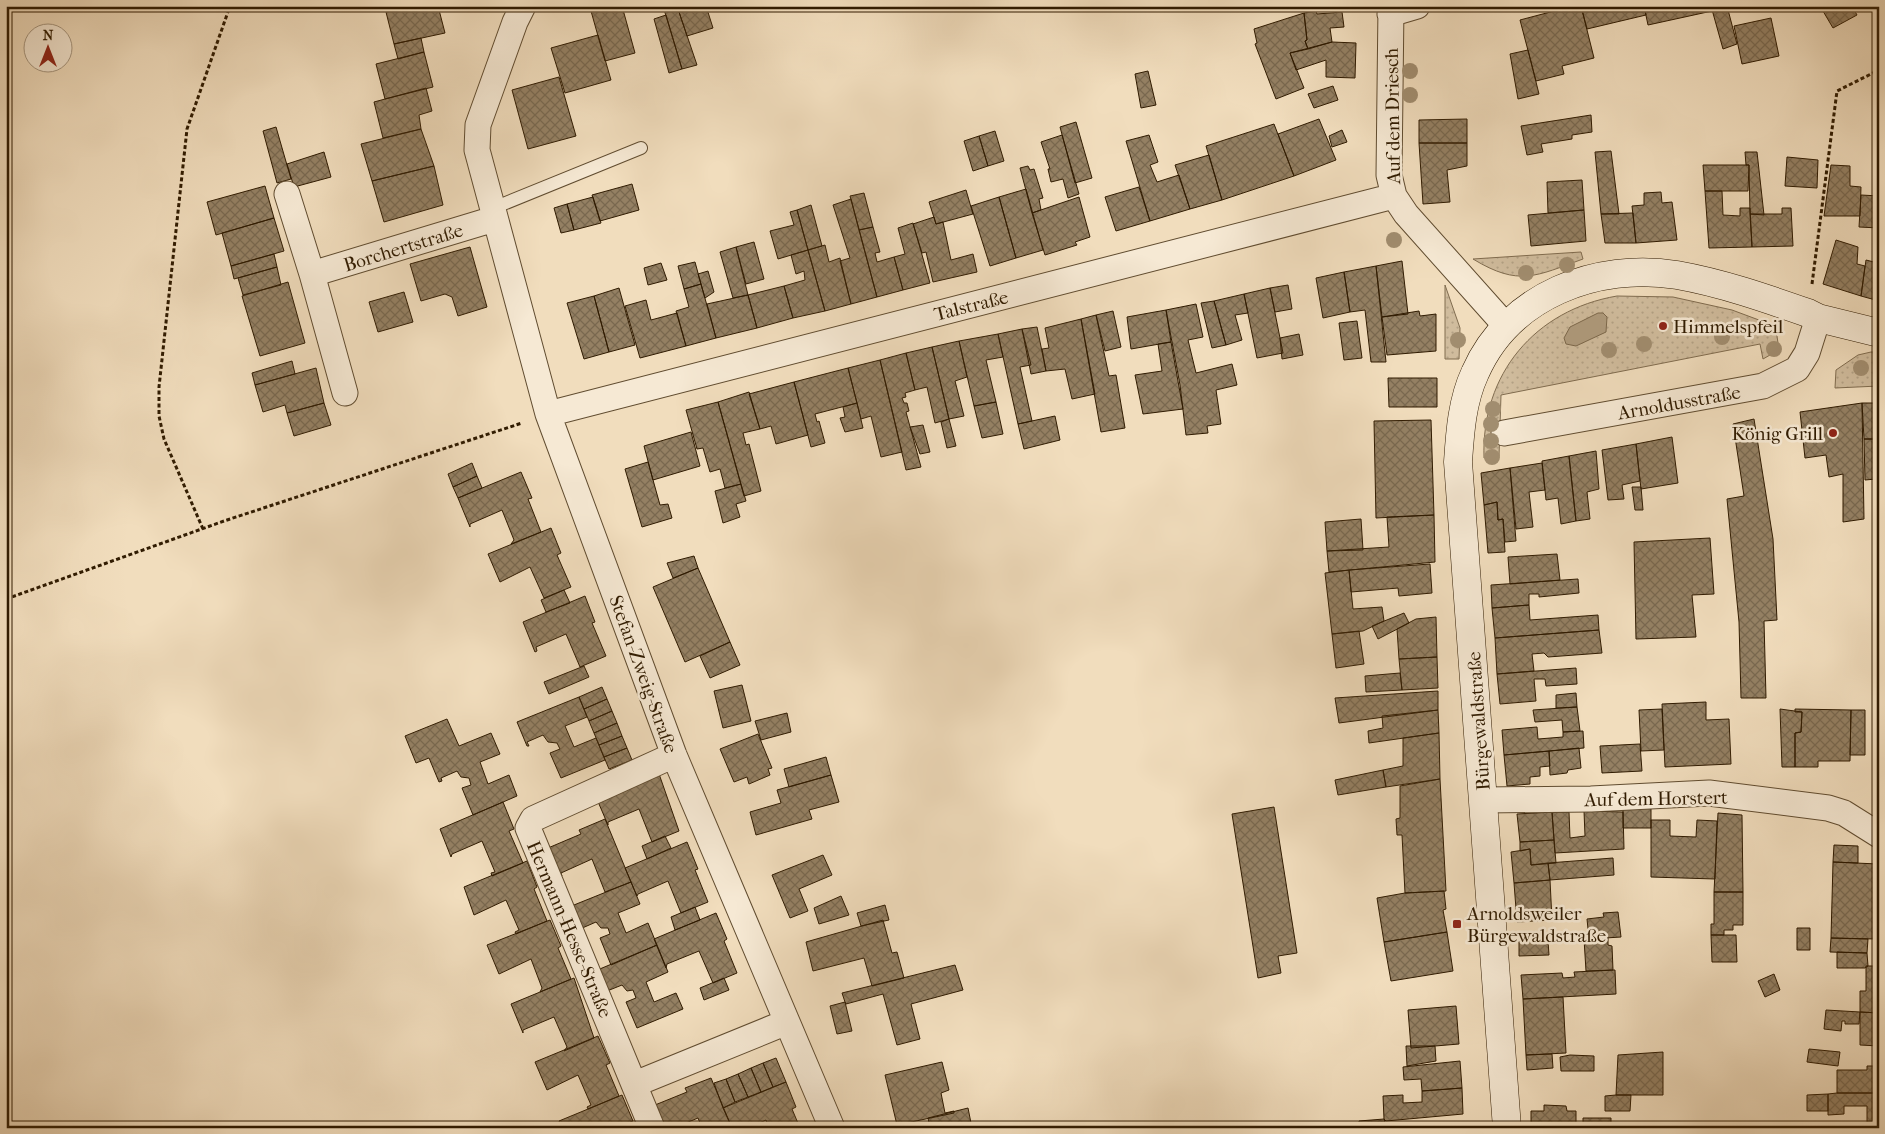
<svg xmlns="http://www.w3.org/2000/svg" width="1885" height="1134" font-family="'IM FELL French Canon',serif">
  <defs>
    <pattern id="grass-dots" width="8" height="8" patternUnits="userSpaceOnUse" patternTransform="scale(1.25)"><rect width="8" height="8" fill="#d0bc9d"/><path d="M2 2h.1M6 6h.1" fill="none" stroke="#b3a185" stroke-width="1.8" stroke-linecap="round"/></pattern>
    <pattern id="building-cross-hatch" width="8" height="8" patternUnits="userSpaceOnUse" patternTransform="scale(1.25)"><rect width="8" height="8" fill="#948063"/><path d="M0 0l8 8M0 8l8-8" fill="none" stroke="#79684f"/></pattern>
  </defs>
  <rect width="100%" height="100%" fill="#f1ddbd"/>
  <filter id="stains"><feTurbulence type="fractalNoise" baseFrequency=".004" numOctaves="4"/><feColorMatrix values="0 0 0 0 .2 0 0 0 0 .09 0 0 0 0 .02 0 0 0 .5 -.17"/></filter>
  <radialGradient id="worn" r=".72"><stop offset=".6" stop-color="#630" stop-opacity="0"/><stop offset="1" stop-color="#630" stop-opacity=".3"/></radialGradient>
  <path fill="url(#grass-dots)" stroke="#806c4f" d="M1581,252L1583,259C1536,276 1519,287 1473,259Z
    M1445,285L1460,328L1459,359H1445Z
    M1617,296L1673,297L1732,310L1767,323L1777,336L1778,343L1770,355L1763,359L1760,344L1501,395L1499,456L1484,458C1481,374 1535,310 1617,296Z
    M1871,352H1879V386L1835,388L1836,370L1858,355Z"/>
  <path fill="#af9b7d" stroke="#7c684b" d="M1598,313H1603L1607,317L1606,332L1576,346L1566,344L1564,338L1570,327Z"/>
  <path fill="url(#building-cross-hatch)" stroke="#301b01" d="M410,6H438L445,33L394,44L386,12Z
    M608,6H622L635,53L605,61L591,11Z
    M663,6H677L697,65L682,69Z
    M677,6H706L713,28L687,36Z
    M1573,6H1581L1594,58L1562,66L1564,74L1536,81L1520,20Z
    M1581,6H1644L1646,15L1587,29Z
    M1644,6H1711L1712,11L1648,25Z
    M1711,6H1727L1737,44L1723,49Z
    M1820,6H1852L1857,15L1833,28Z
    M1316,11L1317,14L1342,12L1344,27L1330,28L1332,42L1308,49L1305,41L1307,40L1304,13Z
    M1304,13L1307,40L1305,41L1308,49L1290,53L1304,88L1276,99L1255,44L1257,43L1254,29Z
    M666,15L682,69L669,73L654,19Z
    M1771,18L1779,56L1742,64L1734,26Z
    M598,35L611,80L565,93L551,48Z
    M421,38L424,52L398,59L394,44Z
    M1332,42L1356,43L1355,78L1326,77V60L1296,70L1290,53Z
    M1528,50L1539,94L1518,99L1510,54Z
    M424,52L433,87L385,99L376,64Z
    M1148,71L1156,105L1141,108L1135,74Z
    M559,77L576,136L528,149L512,90Z
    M1333,86L1338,100L1314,108L1308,94Z
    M426,88L432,111L419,115L421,129L383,138L374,102Z
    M1591,115L1592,132L1572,135V139L1541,144L1543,152L1527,155L1521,126Z
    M1319,119L1336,160L1294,176L1278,134Z
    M1467,119V143H1419V120Z
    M1076,122L1092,178L1075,183L1060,127Z
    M1274,124L1294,176L1222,200L1206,146Z
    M276,127L291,179L277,183L263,131Z
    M421,129L434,166L372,181L361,144Z
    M1342,130L1347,142L1332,147L1329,136Z
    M995,131L1004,161L988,166L979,136Z
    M1062,135L1079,194L1068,198L1063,179L1051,182L1048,169H1050L1041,142Z
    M1149,135L1158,162L1150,165L1157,182L1179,175L1190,209L1150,221L1126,141Z
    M979,136L988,166L973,171L964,141Z
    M1419,143H1467V166L1447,170L1450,202L1423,204Z
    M1611,151L1619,214H1601L1595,152Z
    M324,152L331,177L294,187L287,164Z
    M1745,152H1757L1764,215L1750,214L1749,165H1746Z
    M1209,155L1222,200L1190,209L1175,165Z
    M1787,157L1818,160L1817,188L1785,186Z
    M1703,165H1749L1748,191H1705Z
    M1831,165L1850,166V186L1861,187L1860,216H1824Z
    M434,166L443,205L384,222L372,181Z
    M1028,166L1030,170L1034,169L1043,198L1039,199L1041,210L1032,213L1020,168Z
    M1582,180L1584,210L1548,213L1547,182Z
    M632,184L639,210L600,221L592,195Z
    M265,186L274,218L216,235L207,202Z
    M1139,187L1150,221L1116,231L1105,197Z
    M1026,189L1043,250L1016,258L999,197Z
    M966,190L973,214L936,224L929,202Z
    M1705,191H1722L1723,215L1740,216V208H1750L1752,247L1709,248Z
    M1661,192L1662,203L1672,202L1677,240L1636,243L1632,206L1644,205V193Z
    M864,193L873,227L859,230L850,196Z
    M1861,195L1879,196V228L1859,227Z
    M593,197L601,223L574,230L567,204Z
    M999,197L1016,258L990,266L971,206Z
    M1079,197L1090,237L1075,242L1077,245L1045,255L1032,213Z
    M851,199L877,297L851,304L840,261L850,258L833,205Z
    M567,204L574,230L561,233L554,208Z
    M811,205L822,246L808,250L797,210Z
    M1782,208H1791L1793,246L1752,247L1750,214H1782Z
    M797,210L808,250L778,259L770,231L794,225L790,212Z
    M1584,210L1586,241L1531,246L1528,215Z
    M1633,213L1636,243H1605L1601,214Z
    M934,217L936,224L943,222L951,260L973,254L977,272L933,282L926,252L922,253L913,224Z
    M274,218L284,251L231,266L222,233Z
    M913,223L930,283L903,290L894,257L905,254L898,228Z
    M873,227L880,252L875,253L877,262L894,257L903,290L877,297L859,230Z
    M1836,240L1858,247L1857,264L1865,266L1861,296L1823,284Z
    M754,242L764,279L746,284L736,247Z
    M825,245L829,262L840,258L851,304L825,311L808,250Z
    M470,247L487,307L458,316L452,297L445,294L421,301L410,264Z
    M736,247L748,295L733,298L720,252Z
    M1879,249V301L1861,296L1866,260L1878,263Z
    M808,250L825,311L793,318L784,286L805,280L804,271L796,274L791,255Z
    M274,254L277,267L234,279L231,266Z
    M1402,261L1408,314L1382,317L1376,266Z
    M695,262L701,284L684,289L678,266Z
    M661,263L667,280L648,285L644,268Z
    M1376,266L1386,362H1371L1365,310L1350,312L1344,272Z
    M277,267L281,285L243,295L238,278Z
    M708,271L714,292L705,298L698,274Z
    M1344,272L1350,312L1323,318L1316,278Z
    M288,282L305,343L260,356L242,296Z
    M701,284L716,338L686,346L676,311L689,307L684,289Z
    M1288,285L1292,309L1275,312L1270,288Z
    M784,286L793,318L757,328L748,295Z
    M619,288L635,345L609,352L594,296Z
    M1270,288L1283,353L1257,358L1244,294Z
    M404,292L413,322L378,332L369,302Z
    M1244,294L1248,313L1235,315L1242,340L1226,345L1214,301Z
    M748,295L757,328L716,338L707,304Z
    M594,296L609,352L584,359L567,303Z
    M646,300L651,320L677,313L686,346L640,358L625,306Z
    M1214,301L1226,345L1212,348L1201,303Z
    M1196,304L1203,337L1188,340L1196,373L1232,364L1237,385L1216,390L1221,424L1207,426L1208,433L1186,435L1180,385L1166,310Z
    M1166,310L1171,342L1131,349L1127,317Z
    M1113,311L1121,347L1105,351L1096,315Z
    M1419,311L1420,316L1436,314V351L1387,355L1382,317Z
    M1096,315L1109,376L1116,375L1125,428L1101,432L1081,319Z
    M1081,319L1095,394L1072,399L1065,369L1046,371L1042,349L1049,348L1045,328Z
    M1357,321L1362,358L1344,360L1339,323Z
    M1037,327L1046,371L1031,374L1022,329Z
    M1022,329L1031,365L1020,367L1032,421L1018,424L998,334Z
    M998,334L1003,357L986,360L996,402L974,406L959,341Z
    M1299,334L1303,355L1282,359L1280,338Z
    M959,341L967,377L955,381L964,416L949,419L932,347Z
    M1171,342L1183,409L1143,414L1135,375L1162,371L1158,344Z
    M932,347L949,419L935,423L927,387L915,390L906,353Z
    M906,353L915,390L905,393L906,397L902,398L904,403H907L909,411L906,412L921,467L906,470L880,360Z
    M880,360L902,452L881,457L871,416L861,419L848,368Z
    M292,361L295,374L255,385L252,373Z
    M316,368L324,403L287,413L285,405L263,412L255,385Z
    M848,368L857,403L815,414L817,422L819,421L825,443L811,447L794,382Z
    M1388,378H1437V407H1389Z
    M794,382L808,435L776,444L771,426L760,429L749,394Z
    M749,392L760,429L743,433L746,445L749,444L761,491L744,496L718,402Z
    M718,402L741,484L725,488L720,469L710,472L703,448L697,449L686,410Z
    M996,402L1003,434L982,438L974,406Z
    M324,403L331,425L294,436L287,413Z
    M857,403L863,428L845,432L840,418L845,417L843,407Z
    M1862,403L1864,519L1843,522V474L1829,477L1826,455L1805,458L1800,412Z
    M1862,403H1879V439H1864Z
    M1055,416L1060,440L1024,449L1018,424Z
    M949,419L956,446L947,448L941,422Z
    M1754,419L1773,539L1777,620L1764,621L1766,698H1741L1739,622L1727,499L1744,496L1733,424Z
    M1431,420L1434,515L1376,518L1374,421Z
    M923,425L930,452L920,454L910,427Z
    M691,432L700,466L653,480L644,446Z
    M1672,437L1678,483L1641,489L1636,444Z
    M1864,439H1874L1876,479L1865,480Z
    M1636,444L1640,481L1622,485L1624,499L1608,500L1602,450Z
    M1596,451L1599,489L1587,492L1590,519L1576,521L1569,456Z
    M1569,456L1576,521L1561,524L1558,498L1546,500L1542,461Z
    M648,462L660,505L668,504L672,518L642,527L625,469Z
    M472,463L477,476L453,487L448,474Z
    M1542,463L1545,490L1529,492L1533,527L1516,529L1510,468Z
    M1510,468L1516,541L1505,542L1503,519L1498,520L1497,502L1484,505L1481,473Z
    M521,472L532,498L528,499L541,532L511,544L514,540L502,510L470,524V527L458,498Z
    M477,476L482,488L458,498L453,487Z
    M741,484L746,501L736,504L740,517L723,523L715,491Z
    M1632,487H1641L1643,510H1635Z
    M1497,502L1498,520L1503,519L1505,552L1488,553L1484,505Z
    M1877,504H1879V523H1876Z
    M1434,515L1435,562L1329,572L1327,551L1389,547L1387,517Z
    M1361,519L1363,550L1327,551L1325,522Z
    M551,528L561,553L557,555L571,587L544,598L530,567L500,582L488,554Z
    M1710,538L1714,594L1692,595L1696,637L1636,639L1634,542Z
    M1557,554L1560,580L1510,584L1508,557Z
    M694,556L698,568L673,578L667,563Z
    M1430,564L1432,593L1399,596L1398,588L1351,592L1349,570Z
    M698,568L730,642L685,662L653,587Z
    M1349,570L1353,609L1382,607L1384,621L1363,631L1332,634L1325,573Z
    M1578,579L1579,593L1539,597V594H1529V605L1492,608L1491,585Z
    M564,590L570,603L546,612L541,600Z
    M585,596L595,622L592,623L606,656L580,667L566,634L536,647L537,651L535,652L523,622Z
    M1529,605L1530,620L1598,615L1599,630L1495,638L1492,608Z
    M1404,613L1409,623L1378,639L1372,626Z
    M1436,617L1437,657L1399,659L1397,629L1416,619Z
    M1599,630L1602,653L1548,657L1544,653L1532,654L1534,671L1497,674L1495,638Z
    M1359,631L1364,664L1336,668L1332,634Z
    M730,642L740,665L710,678L700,656Z
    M1437,657L1438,688L1402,690L1399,659Z
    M584,666L589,677L549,694L544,682Z
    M1576,668L1577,684L1546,686L1545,679H1534L1536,701L1500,704L1497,674Z
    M1400,673L1402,690L1366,692L1365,676Z
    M742,685L751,721L723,728L714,691Z
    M602,687L607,699L584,709L579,697Z
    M1438,691V710L1339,723L1335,698Z
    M1576,693L1577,707L1556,708V695Z
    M579,697L587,717L565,726L574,747L596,738L605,760L561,778L550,753L560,749L557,743L548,742L543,735L527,742L529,746H527L517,722Z
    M607,699L612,711L589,721L584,709Z
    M1706,702V720L1729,719L1731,764L1665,767L1662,704Z
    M1577,707L1580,731L1563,732L1562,720L1535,722L1533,710Z
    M1662,709L1664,750L1641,751L1639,710Z
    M1780,709L1802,712L1801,732L1795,733V767H1782Z
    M1795,709L1851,710L1850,761H1818V767H1795V733L1801,732L1802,712H1795Z
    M1438,710L1439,733L1369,743L1368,731L1383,728L1382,716Z
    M1851,710H1865V755H1850Z
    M612,711L617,723L594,733L589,721Z
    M787,713L791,732L761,740L755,721Z
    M447,719L459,746L491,733L500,754L480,762L488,784L509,775L517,796L473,815L462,788L471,785L469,778L461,777L457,771L441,778L442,781L439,782L429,758L416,763L405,736Z
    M617,723L622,736L599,745L594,733Z
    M1537,727L1538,739L1563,737V732L1583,731L1584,748L1504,755L1502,730Z
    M1439,733L1440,779L1386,787L1383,770L1403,766V738Z
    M758,734L772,768L768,769L770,775L749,784L747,777L734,782L720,749Z
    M622,736L627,748L604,757L599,745Z
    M1640,744L1642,771L1602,773L1600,746Z
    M627,748L632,760L609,769L604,757Z
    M1579,748L1581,768L1568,770L1567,773L1550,775L1549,751Z
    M1549,751L1550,766L1540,767V776L1530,777V784L1507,786L1504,755Z
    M826,757L831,775L789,787L784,769Z
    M1383,770L1386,787L1338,795L1335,780Z
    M658,771L679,831L652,842L639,809L608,822V825L596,797Z
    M831,775L839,802L809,810L812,819L756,835L750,812L781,803L777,790Z
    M1440,779L1446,891L1405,893L1402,835H1397L1396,819L1400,818V786Z
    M503,802L514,829L509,831L523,863L492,876L491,873L495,872L482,841L452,854L451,857L440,829Z
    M1651,805V828H1623V807Z
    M1274,807L1297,953L1278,956L1281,973L1258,978L1232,814Z
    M1584,811L1623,812L1624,849L1555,853L1552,812H1569L1570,838L1585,836Z
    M1552,812L1554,840L1520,842L1517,814Z
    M1718,813L1742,815L1743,892H1714Z
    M605,819L631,882L605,892L592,859L561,873L562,876L560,877L548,848L581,834L579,830Z
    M1651,820H1670V836L1696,837L1697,820L1717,821L1715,879L1651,877Z
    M665,836L671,848L647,859L642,846Z
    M1554,840L1556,863L1531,865L1530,849L1520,851V842Z
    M687,842L698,869L695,870L708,902L681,913L668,881L638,894L637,896L625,868Z
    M1834,845L1858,846V863L1833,862Z
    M1530,849L1531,865L1548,863L1550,880L1514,883L1511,852Z
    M823,855L832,875L799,889L808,911L790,918L772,875Z
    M1613,858L1614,875L1550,880L1548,863Z
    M527,861L537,887L534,889L547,921L516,934L515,932L519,930L506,900L474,915L464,887Z
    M1833,862L1878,864L1876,939L1831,938Z
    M1550,880L1552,920L1517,922L1514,883Z
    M631,882L640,904L618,913L626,933L648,923L657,945L611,965L600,938L610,934L608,928H601L596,922L580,929L569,907Z
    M1444,891L1446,909L1443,910L1447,932L1384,942L1377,898L1405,893Z
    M1714,892H1743V925H1733V930H1724V935H1711V924H1714Z
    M841,896L849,915L819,924L814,908Z
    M885,905L889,920L861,926L857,913Z
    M695,907L700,920L675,930L671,917Z
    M1618,912L1621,937L1589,939L1587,919L1604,917L1603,913Z
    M716,913L727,939L724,941L737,973L713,983L699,951L667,964L666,968L654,939Z
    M550,920L561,946L558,948L571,979L540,992L542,988L531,959L499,974L487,945Z
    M883,920L892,953L897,952L904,978L872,986L864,958L813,971L806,942Z
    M1797,928H1810V950H1797Z
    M1447,932L1453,971L1391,981L1384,942Z
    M1711,935H1736L1737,962H1712Z
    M1608,938V945L1612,946L1613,970L1586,971L1584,939Z
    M1831,938L1868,939L1867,953L1830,952Z
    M1519,941H1548L1549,955L1519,956Z
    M657,945L668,972L646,982L654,1002L676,993L683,1009L637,1028L626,1002L636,998L633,990L627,991L622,985L607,991L595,971Z
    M1837,952L1867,953L1868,966L1865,968H1837Z
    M955,965L963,990L911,1004L920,1039L897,1045L883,994L846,1004L845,1002L842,993Z
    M1866,966H1879V1013L1860,1012V991H1866Z
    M1615,970L1616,994L1523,999L1521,975L1562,973L1563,978L1575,977L1574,972Z
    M1774,974L1780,990L1765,997L1758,981Z
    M574,978L594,1038L564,1051L567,1047L554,1017L523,1030V1033L511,1004Z
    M724,978L729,990L704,1000L700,988Z
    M1563,997L1566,1053L1526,1055L1523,999Z
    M845,1002L852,1031L837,1034L830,1006Z
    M1456,1006L1459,1044L1411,1048L1408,1010Z
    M1826,1010L1860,1012L1859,1024H1845V1021H1842L1841,1031L1824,1029Z
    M1860,1012L1879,1013V1051V1046L1860,1045Z
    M598,1036L610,1063L606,1065L619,1096L588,1109L587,1107L591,1105L578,1075L547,1090L535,1062Z
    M1406,1046H1435L1436,1061L1407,1066Z
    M1809,1049L1840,1052L1838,1066L1807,1062Z
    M1663,1052V1095H1616L1618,1055Z
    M1552,1054L1553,1068L1527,1070L1526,1055Z
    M1570,1055L1594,1056V1071H1561L1560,1057Z
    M776,1058L786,1082L773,1087L763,1063Z
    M1460,1061L1462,1088L1422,1091L1421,1079L1404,1080L1403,1067Z
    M942,1062L949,1090L941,1093L945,1113L954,1111V1113L897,1125L885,1075Z
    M763,1063L773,1087L761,1092L751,1068Z
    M1867,1066H1879V1093H1837V1070H1867Z
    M751,1068L761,1092L748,1097L738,1074Z
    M738,1074L748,1097L735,1102L726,1079Z
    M711,1078L732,1128H702L698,1118L674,1128H664L655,1105L687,1092L685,1088Z
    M726,1079L735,1102L723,1108L714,1083Z
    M786,1082L796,1107L792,1109L800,1128H769L766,1120L749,1128H732L723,1108Z
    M1462,1088L1463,1114L1386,1121L1384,1119L1383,1096L1403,1095V1103L1422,1102V1091Z
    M1837,1093H1879V1128L1867,1125V1106H1844V1114L1828,1115V1094Z
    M1828,1094V1111H1807V1095Z
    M622,1095L633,1121L630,1122L632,1128H562L559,1121Z
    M1616,1095H1631L1630,1111H1605V1096Z
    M1544,1105L1566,1106L1567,1111H1576V1123H1583V1118H1611V1128H1531V1111H1544Z
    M968,1108L972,1128H930L928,1118Z
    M1384,1119L1387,1128H1359V1121Z
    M1808,1124H1852V1128H1808Z"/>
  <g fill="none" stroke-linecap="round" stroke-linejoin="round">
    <defs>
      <path id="service" d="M491,209L641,148"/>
      <path id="minor" d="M523,6L515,22L478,125L477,150L548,414L674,755L832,1128
        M1391,6L1389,175L1394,196L1406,214L1506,326
        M1390,14L1417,6
        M287,194L312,274L494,219
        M312,274L345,393
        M548,414L1394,196
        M1504,433L1763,386L1797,369L1807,353L1818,318
        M1484,800L1591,799L1709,793L1828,808L1844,813L1879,835
        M635,1084L787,1022
        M652,1128L528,828L533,819L674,755"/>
      <path id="secondary" d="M1507,1128L1458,462C1460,432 1462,401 1475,373C1509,295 1597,262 1677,275C1722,283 1765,298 1808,313L1818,318L1879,333"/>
    </defs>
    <use href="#service" stroke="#604c30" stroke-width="14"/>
    <use href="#minor" stroke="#604c30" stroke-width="27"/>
    <use href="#secondary" stroke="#301b01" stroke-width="29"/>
    <path stroke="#301b01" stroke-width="3" stroke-dasharray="4 2.5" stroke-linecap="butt" d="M1812,284L1837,91L1879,70
      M203,529L164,439L159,416V387L187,129L230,6
      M6,599L224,521L522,423"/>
    <use href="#service" stroke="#f6e9d4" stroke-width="12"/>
    <use href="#minor" stroke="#f6e9d4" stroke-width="25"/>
    <use href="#secondary" stroke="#f6e9d4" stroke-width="28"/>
  </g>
  <g fill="#a18d6f">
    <circle cx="1410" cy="71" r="8"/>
    <circle cx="1410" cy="95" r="8"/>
    <circle cx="1394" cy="240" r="8"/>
    <circle cx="1567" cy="265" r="8"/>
    <circle cx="1526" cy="273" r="8"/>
    <circle cx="1722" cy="337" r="8"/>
    <circle cx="1458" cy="340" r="8"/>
    <circle cx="1644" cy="344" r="8"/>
    <circle cx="1774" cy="349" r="8"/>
    <circle cx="1609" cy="350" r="8"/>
    <circle cx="1861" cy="368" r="8"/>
    <circle cx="1493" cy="409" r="8"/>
    <circle cx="1491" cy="424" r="8"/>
    <circle cx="1491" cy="441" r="8"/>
    <circle cx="1492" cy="457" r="8"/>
  </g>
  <g fill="#8f2418" stroke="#f6e9d4" stroke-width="2">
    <circle cx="1663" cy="326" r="5"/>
    <circle cx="1833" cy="433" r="5"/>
    <rect x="1452" y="919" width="10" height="10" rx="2.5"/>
  </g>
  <g text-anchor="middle" stroke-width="5" stroke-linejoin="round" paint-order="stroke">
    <g font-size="19" fill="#301b01" stroke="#f6e9d4">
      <text transform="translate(1392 116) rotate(-91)" y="7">Auf dem Driesch</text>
      <text transform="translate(403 247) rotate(-17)" y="7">Borchertstraße</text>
      <text transform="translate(971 305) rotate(-14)" y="7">Talstraße</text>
      <text transform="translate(1679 402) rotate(-10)" y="7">Arnoldusstraße</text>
      <text transform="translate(644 674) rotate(70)" y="7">Stefan-Zweig-Straße</text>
      <text transform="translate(1478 721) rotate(-94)" y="7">Bürgewaldstraße</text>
      <text transform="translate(1656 798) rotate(-1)" y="7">Auf dem Horstert</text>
      <text transform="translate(570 929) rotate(67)" y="7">Hermann-Hesse-Straße</text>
    </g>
    <g font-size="19" fill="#301b01" stroke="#f6e9d4" text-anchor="start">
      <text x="1673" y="333">Himmelspfeil</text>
      <text x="1823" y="440" text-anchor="end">König Grill</text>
      <text x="1467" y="920">Arnoldsweiler<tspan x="1467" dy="22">Bürgewaldstraße</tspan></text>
    </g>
  </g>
  <rect width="1885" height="1134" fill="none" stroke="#f1ddbd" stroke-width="25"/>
  <rect x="8" y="8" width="1870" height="1119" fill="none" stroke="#301b01" stroke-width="2.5"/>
  <rect x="12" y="12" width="1860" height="1109" fill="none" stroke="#301b01"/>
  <g transform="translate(48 48)"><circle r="24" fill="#f6e9d4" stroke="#a79780"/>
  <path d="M0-4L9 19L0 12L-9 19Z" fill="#8f2418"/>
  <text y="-8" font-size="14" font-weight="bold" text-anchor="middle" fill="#301b01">N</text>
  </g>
  <rect width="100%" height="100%" filter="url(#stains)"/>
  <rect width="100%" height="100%" fill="url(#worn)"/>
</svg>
